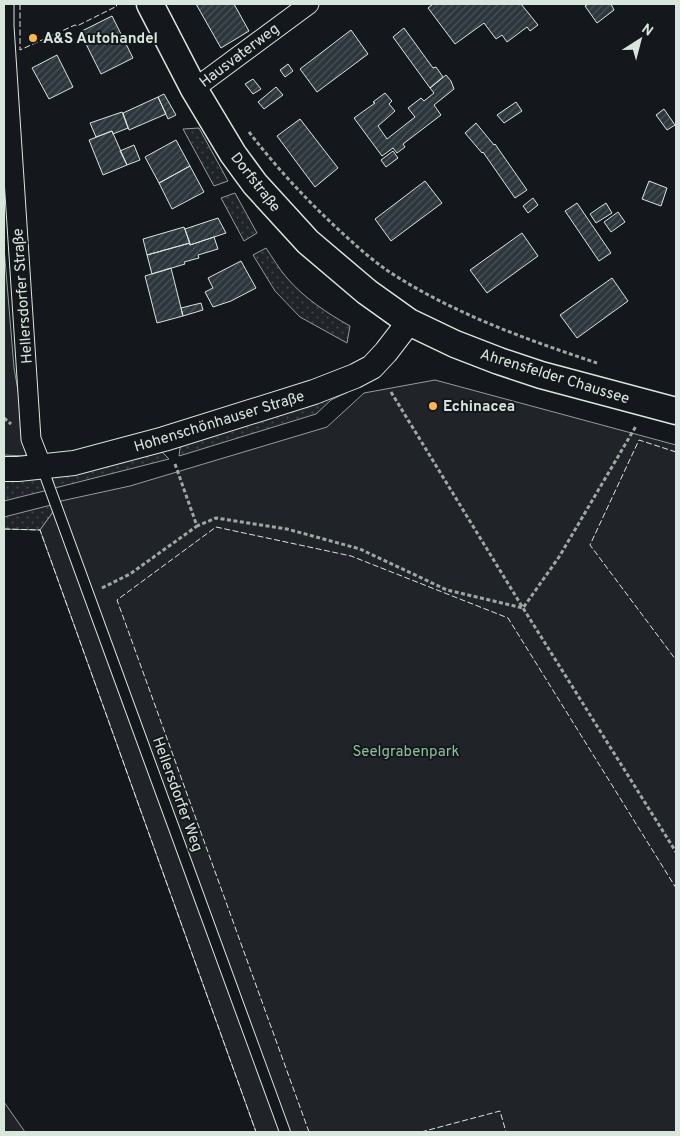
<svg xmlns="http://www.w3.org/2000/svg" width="680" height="1136" font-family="Overpass,sans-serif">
  <defs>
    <pattern id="grass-dots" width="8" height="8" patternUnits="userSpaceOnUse" patternTransform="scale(1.25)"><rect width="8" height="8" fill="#202428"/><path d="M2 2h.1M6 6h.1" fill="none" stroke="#404447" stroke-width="1.8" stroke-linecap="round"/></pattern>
    <pattern id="building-hatch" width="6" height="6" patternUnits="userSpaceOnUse" patternTransform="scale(1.25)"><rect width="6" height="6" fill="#2c363c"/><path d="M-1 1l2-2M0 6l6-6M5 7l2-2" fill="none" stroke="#4a5358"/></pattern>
  </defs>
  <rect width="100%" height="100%" fill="#14181c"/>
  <path fill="url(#grass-dots)" stroke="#939e99" d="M199,128L228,181L214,186L183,129Z
    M235,193L257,233L244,241L221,198Z
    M266,248C273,258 279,269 287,278C304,298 327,313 350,326L347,343L300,317L275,291L253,255Z
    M347,389L348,392L331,400L316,414L179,456L181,442Z
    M160,450L169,459L55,488L51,474Z
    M4,476H38L42,479L48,490L4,501Z
    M51,505L53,512L40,530L4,529V517Z"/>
  <path fill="#202428" stroke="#939e99" d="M4,247L14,368L27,441L26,456L4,455Z
    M435,380L676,445V1132H256L40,530L61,501L130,486L327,427L364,393Z
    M4,1102L25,1132H4Z"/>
  <path fill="url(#building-hatch)" stroke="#d8e6dc" d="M196,4H234L249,31L221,48Z
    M433,4H521L538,25L530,31L527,27L507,42L502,35L496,39L484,23L455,44L428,8Z
    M588,4H611L614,10L597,23L585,6Z
    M112,16L133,58L101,74L80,32Z
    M404,28L433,68L436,67L443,77L430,88L393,37Z
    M351,30L368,54L317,92L300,69Z
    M57,55L73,87L49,99L32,68Z
    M288,64L293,71L285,77L280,70Z
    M446,75L451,81L454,89L434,105L441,115L403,144L405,147L397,153L393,148L382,156L354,118L375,103L373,102L385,93L392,101L389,104L395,111L378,126L387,139L415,117L408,108L421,98L424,101L434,93L430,88Z
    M253,79L261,89L253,94L245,84Z
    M276,87L283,95L264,109L258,102Z
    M164,94L176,115L168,119L158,97Z
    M158,97L166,114L129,130L123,113Z
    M516,102L522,111L504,123L497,115Z
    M664,109L675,125L667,130L656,115Z
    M122,112L128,128L113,134L112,131L96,137L90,123Z
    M300,119L338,168L315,187L277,136Z
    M476,123L494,145L495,144L527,190L515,198L483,152L482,153L465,133Z
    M112,131L127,165L103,175L89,140Z
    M176,140L190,166L159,183L145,157Z
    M134,145L140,160L127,165L120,151Z
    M393,151L398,158L386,167L381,160Z
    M190,166L204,192L172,209L159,183Z
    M425,181L442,203L391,241L375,219Z
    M649,181L667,188L661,206L642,199Z
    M533,198L538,205L528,213L523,206Z
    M577,203L611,253L599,261L565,211Z
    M606,203L612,213L596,223L590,214Z
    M618,212L625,222L611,232L604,222Z
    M218,218L226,233L190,245L185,229Z
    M184,227L190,243L147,255L143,239Z
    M522,233L538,256L487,293L470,270Z
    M214,237L218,249L198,255L199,258L184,262L185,264L152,274L147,255L190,243V245Z
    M241,261L256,288L231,301L213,307L205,292L213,288L208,278Z
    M171,268L183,316L157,323L145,276Z
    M612,278L628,301L577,338L560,315Z
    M201,303L203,310L183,316L181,308Z"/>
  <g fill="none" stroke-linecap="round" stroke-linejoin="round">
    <defs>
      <path id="service" d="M42,467L285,1132"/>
      <path id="minor" d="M4,4V26L31,439L42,467
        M194,89L309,4"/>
      <path id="tertiary" d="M4,469H18L74,463L164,439L314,392L355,376L372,367L386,352L409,322"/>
      <path id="secondary" d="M150,4L194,89L233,154L255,184L308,242L367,292L409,322L455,344L499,361L541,375L676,411"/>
    </defs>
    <use href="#service" stroke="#d8e6dc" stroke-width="12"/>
    <use href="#minor" stroke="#d8e6dc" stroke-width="21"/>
    <use href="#tertiary" stroke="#d8e6dc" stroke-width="26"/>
    <use href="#secondary" stroke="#d8e6dc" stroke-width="29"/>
    <path stroke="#9da8a2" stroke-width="3" stroke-dasharray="4 2.5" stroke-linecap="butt" d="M249,132C279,171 313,207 350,240C362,251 375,262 388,271C452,313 525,339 597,363
      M391,392L523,608L676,852
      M4,418L11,424
      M175,464L197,526L216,518L287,529L360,549L447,590L523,608L559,557L636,426
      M102,588L130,574L197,526"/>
    <use href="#service" stroke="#14181c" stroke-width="10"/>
    <use href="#minor" stroke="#14181c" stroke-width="19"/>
    <use href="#tertiary" stroke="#14181c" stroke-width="24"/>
    <use href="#secondary" stroke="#14181c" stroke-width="26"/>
    <path stroke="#d8e6dc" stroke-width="1" stroke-dasharray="6 2.5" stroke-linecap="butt" d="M20,4V50L75,25L77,26L117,6L115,4
      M676,452L639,440L590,545L676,660
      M4,529L40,530L256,1132
      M309,1132L117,600L216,527L351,556L508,618L676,888
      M421,1132L500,1111L506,1132"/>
  </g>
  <g fill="#ffb74d" stroke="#14181c" stroke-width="2">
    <circle cx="33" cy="38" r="5"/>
    <circle cx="433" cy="406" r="5"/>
  </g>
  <g text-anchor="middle" stroke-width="4" stroke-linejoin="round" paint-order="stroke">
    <g font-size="15" font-weight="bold" fill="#d8e6dc" stroke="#14181c" text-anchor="start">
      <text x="43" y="43">A&amp;S Autohandel</text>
      <text x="443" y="411">Echinacea</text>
    </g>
    <g font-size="15" fill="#d8e6dc" stroke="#14181c">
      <text transform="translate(239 55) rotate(-37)" y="5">Hausvaterweg</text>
      <text transform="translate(256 182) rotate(52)" y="5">Dorfstraße</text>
      <text transform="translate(22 296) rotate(-94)" y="5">Hellersdorfer Straße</text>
      <text transform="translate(555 376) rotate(17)" y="5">Ahrensfelder Chaussee</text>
      <text transform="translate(219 421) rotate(-17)" y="5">Hohenschönhauser Straße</text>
      <text transform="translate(178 794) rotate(70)" y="5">Hellersdorfer Weg</text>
    </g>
    <g font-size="15" fill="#8ac095" stroke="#14181c">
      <text x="406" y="756">Seelgrabenpark</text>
    </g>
  </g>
  <rect width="680" height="1136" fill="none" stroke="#d8e6dc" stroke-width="10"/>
  <g transform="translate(640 40) rotate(36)" stroke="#14181c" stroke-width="4" paint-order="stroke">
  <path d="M0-4L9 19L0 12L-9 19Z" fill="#d8e6dc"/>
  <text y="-8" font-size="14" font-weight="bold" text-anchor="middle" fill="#d8e6dc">N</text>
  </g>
</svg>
